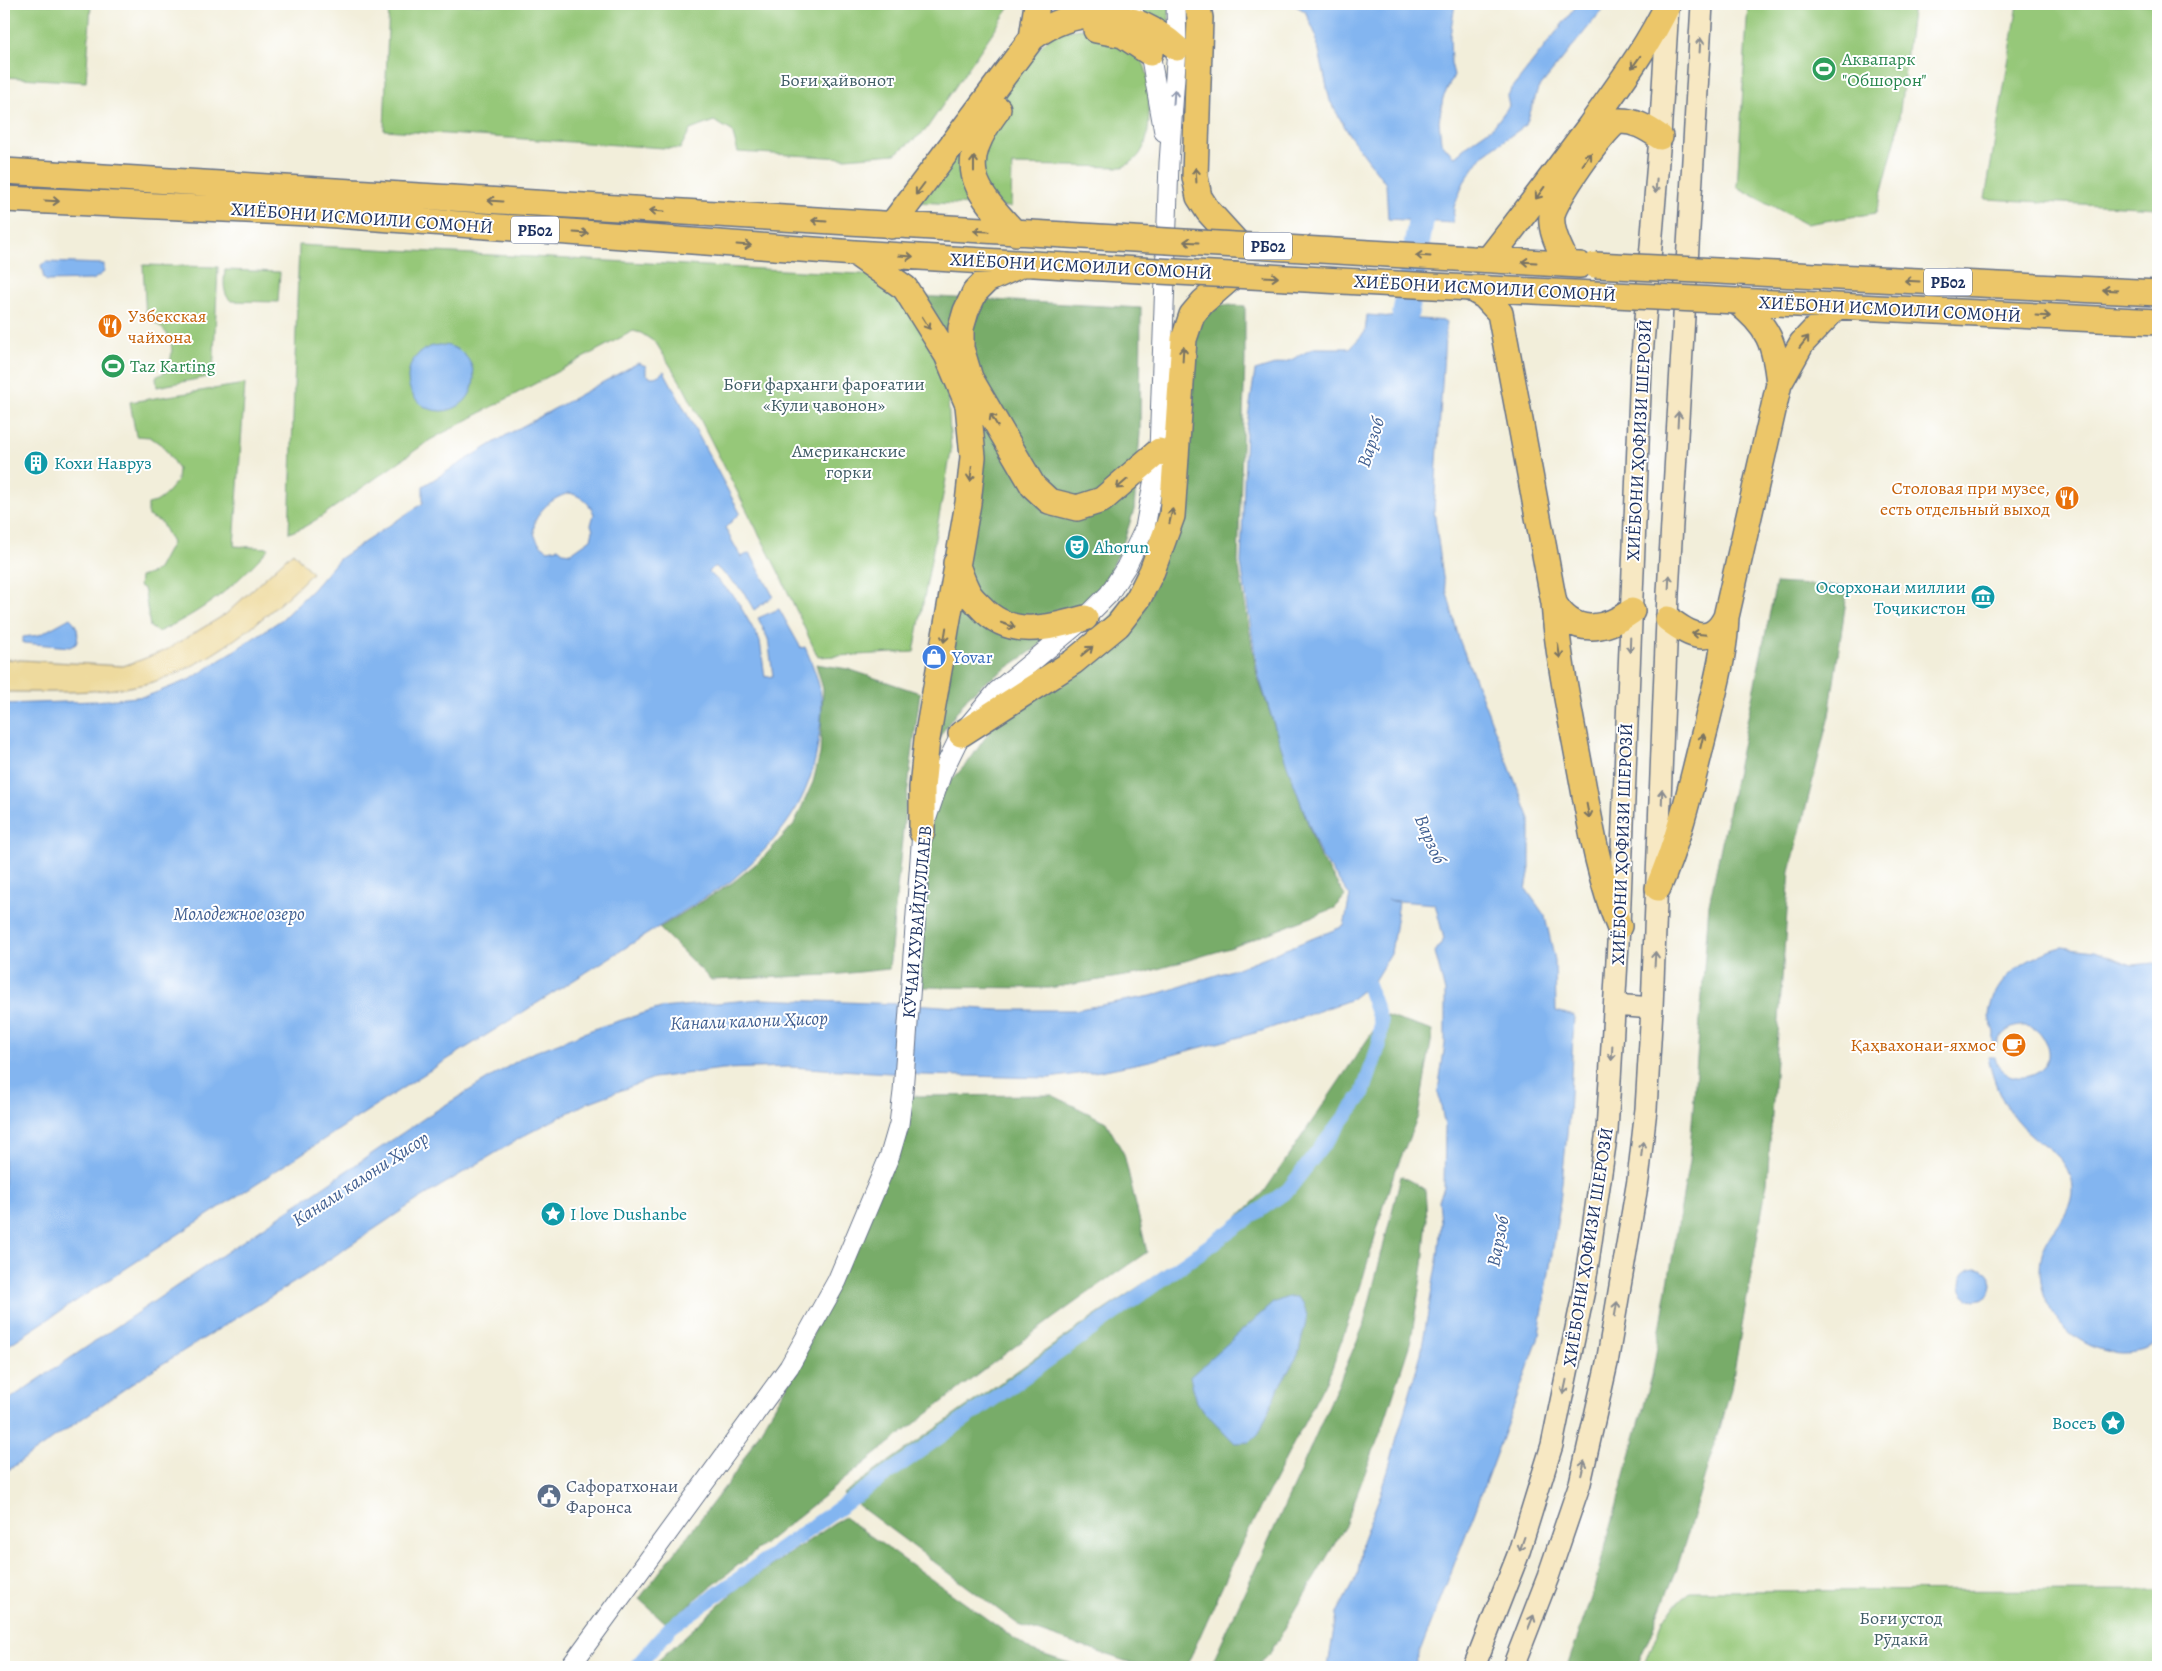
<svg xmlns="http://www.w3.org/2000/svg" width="2162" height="1671" font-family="Alegreya,serif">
  <rect width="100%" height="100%" fill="#fff"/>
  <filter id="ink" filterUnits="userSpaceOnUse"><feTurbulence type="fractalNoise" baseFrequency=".02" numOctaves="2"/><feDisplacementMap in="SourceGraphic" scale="10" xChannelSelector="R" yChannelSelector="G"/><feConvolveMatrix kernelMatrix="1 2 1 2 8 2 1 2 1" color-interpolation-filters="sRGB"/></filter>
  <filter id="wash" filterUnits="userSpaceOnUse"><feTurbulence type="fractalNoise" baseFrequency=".0096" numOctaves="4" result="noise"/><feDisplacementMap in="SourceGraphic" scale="20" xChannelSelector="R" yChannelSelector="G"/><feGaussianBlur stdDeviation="1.12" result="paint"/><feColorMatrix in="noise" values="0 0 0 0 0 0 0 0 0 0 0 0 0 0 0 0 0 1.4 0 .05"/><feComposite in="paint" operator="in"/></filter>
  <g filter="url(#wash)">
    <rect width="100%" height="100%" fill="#f2eeda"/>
    <path fill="#96c879" stroke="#587c6c" d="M4,4H91L86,82L4,77Z
      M389,4H1012L925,131L895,154L845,158L738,152L732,131L714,121L690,130L680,149L384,130Z
      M1137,4H1169V32L1144,13Z
      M1748,4H1913L1897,134L1876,213L1806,224L1737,187Z
      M2018,4H2158V208L1985,199Z
      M1115,25C1123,35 1144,59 1146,70C1150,81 1149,93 1149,104C1149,128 1150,157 1122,167L1012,165L1011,207L918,202L1023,64L1055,32Z
      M299,245L898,276L947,385L949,415L951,452L914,652L818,657L778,571L683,386L656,343L641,333L633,331L430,440L319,518L304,527L289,533Z
      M143,265L218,267L213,376L157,387L156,377L167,371C177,347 172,329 146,319Z
      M225,270L280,272L278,302L231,301C222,294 224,280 225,270Z
      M245,384L234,546L269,548C234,587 206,610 158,632L150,627L145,593L144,589L139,586L140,577L152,573L158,569L172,543L161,522L148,516V504L156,502L162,498L177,481L178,469L163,446L150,437L136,436L130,402Z
      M2158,1590V1667H1644L1663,1618L1691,1591Z"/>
    <path fill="#78ac69" stroke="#4a6e64" d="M919,296L1141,308L1140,433L1134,510L1124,541L1110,572L1087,603L1035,649L983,684L967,698L941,734L934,751L976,454Z
      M1204,304L1245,306V361L1238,562L1257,675L1318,853L1345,896L1335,908L1233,947L1144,973L1049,988L916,987L932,810L950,782L969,761L994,725L1073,664L1162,552L1186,339Z
      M1776,583L1848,587L1829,716L1790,871L1767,1183L1731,1389L1677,1569L1637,1667H1567L1593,1592L1652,1376L1689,1161L1709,904Z
      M816,664L848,669L920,693L904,820L889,969L830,975L711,980L659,928L732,883L763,858L794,824L813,782L820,754L823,689Z
      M1384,1015L1433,1031L1418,1116L1391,1182L1360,1288L1331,1371L1242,1543L1186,1667H1163L1131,1663L1019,1625L843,1494L1075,1330L1228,1226L1264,1192Z
      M1052,1095L1106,1122L1124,1154L1147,1252C979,1366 824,1497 666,1623L639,1599L734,1475L803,1359L907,1096Z
      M1401,1176L1425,1189L1427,1219L1423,1265L1411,1340L1384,1423L1344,1528L1269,1655L1256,1667H1210L1295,1483L1363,1327Z
      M844,1517L1032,1651L1082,1667H651L738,1588Z"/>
    <path fill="#eeda9e" stroke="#84847e" d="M293,552L312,573C272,614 203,671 145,684C101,694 49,692 4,692V659L123,666L138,661L166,650L226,614Z"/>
    <path fill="#83b5f0" stroke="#4f72a7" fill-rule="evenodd" d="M1292,4H1455L1450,36L1451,63L1454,75L1443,98L1439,121L1441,142L1454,157L1474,140L1494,126L1509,106L1507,97L1511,90L1578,4H1607L1538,89L1526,125L1483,155L1464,182L1454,207L1453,223L1388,219L1386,184L1350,136L1330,101L1315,33L1305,11Z
      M46,262L104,264V272L93,280L47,281L44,279L41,265Z
      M1367,315L1446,321L1434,510L1443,577L1459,639L1530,819V868L1526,889L1545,916L1555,960L1556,1011L1574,1016L1569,1114L1559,1211L1538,1340L1475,1511L1414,1667H1328L1336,1615L1358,1573L1362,1542L1383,1488L1421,1353L1438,1255L1441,1223L1439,1200L1444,1188L1445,1127L1438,1091L1445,1044V992L1435,952L1444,939L1435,904L1387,900L1399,902L1391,953L1374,981L1350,1000L1262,1031L1150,1061L1100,1071L1049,1078L923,1075L790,1067L722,1069L654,1078L587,1103L527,1134L419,1199L303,1277L146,1374L4,1473V1403L429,1115L527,1055L599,1027L661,1008L760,999L927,1005L998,1010H1074L1151,996L1235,969L1344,926L1350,896L1320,854L1287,765L1258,674L1241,563L1246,431L1255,371L1291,360L1314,348H1350L1365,332Z
      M408 378a33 33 0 1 1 66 0a33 33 0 1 1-66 0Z
      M638,363L646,366V374C653,380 658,376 664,371L740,513L725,528L741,557L750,553L773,596L754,610L743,591L715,566L709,572L735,597L760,641L765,677L773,676L768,639L758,618L779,609L801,648L805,647C811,661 817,675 820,690C823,704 821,721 819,736C812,802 779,840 730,882L418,1078L4,1348V704L96,701L147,696L191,679L281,620L313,589L339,559L423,503V486L510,433ZM570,493C582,497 589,502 594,514L591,525L593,530L591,539L571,553L563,552L558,548L548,550C517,532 543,499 570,493Z
      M70,618C77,624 80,634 76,644L70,647L23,643V637L39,635Z
      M2062,947L2094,951L2132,965L2155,963L2158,965V1344C2102,1375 2031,1321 2041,1259C2046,1227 2081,1213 2070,1176C2063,1154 2044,1147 2029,1133C2006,1113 1994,1086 1988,1057H1995C2001,1090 2057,1080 2047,1046C2044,1039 2040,1032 2033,1028C2016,1021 1999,1032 1995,1049H1992C1993,1044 1994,1038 1994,1033C1993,1027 1989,1023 1989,1015C1993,977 2029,956 2062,947Z
      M1960 1284a16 16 0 1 1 32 0a16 16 0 1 1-32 0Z
      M1288,1297H1297L1303,1303L1307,1316L1298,1355L1281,1383L1259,1433L1250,1442L1235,1443L1198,1405L1190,1377L1273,1303Z"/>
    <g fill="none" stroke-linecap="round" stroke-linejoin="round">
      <path stroke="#83b5f0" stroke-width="15" d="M636,1667L671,1627L1288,1190L1362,1095L1379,1045L1381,1023L1361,966"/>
      <path stroke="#83b5f0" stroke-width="26" d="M1399,352L1422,213L1414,187"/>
    </g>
  </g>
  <g filter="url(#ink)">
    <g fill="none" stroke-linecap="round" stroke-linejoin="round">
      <defs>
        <path id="tertiary" d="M1130,4L1150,53L1164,132
          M570,1667L789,1367L837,1281L890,1155L899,1124L903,1092L922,832L942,773L961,734L997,691L1085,618L1109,594L1126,567L1145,528L1159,451L1169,163L1177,48L1176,4"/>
        <path id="secondary" d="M1615,1005L1652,1008
          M1474,1667L1518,1555L1552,1445L1584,1290L1607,1131L1619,926L1641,368L1660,137L1668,6
          M1513,1667L1548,1577L1580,1483L1607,1363L1638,1180L1646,1109L1652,1008L1668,593L1702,4"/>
        <path id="trunk" d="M1197,4L1200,18L1195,177L1199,197L1208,211L1238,244
          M1096,30L1123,35L1150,53
          M1032,38L1037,4
          M998,109C956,166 971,186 1015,233
          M4,171L1065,235
          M4,199L309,213L855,253L1066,266
          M891,226L1032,38C1080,2 1134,10 1177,48
          M855,253L905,288L947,355L968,405L973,457L968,503L927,739L922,788V832
          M1476,259L1580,265
          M1488,260C1523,216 1556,171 1590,126C1618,86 1647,48 1668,4
          M1567,264C1561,250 1550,232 1552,216C1553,201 1604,128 1618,121C1634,120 1647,128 1660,137
          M1020,265L987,280L975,292L966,311L961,328V348L970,378L1033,486L1049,501L1077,508L1102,500L1159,451
          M1738,272L2158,293
          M1470,288L1484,296L1500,313L1554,603C1558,658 1570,713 1580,768C1590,821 1598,876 1619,926
          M1470,288L1594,294
          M1736,301L2158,322
          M1736,301C1769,326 1775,344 1779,384
          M956,563C960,573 963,583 968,592C971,598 976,602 981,607C1010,639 1048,628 1085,618
          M1554,603C1573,636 1604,631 1632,611
          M1668,619C1689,635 1711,648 1726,617
          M961,734L1073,662L1118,625L1138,599L1152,571L1172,516L1184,339L1192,315L1203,302L1234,275
          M1658,888C1681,835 1692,781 1706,726C1714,690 1725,655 1726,617L1779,384L1802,343L1837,306"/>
      </defs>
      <use href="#tertiary" stroke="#667289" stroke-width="21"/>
      <use href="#secondary" stroke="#667289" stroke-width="24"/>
      <use href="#trunk" stroke="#667289" stroke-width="28"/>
      <use href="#tertiary" stroke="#fff" stroke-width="19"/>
      <use href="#secondary" stroke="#f7e8c3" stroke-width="21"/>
      <use href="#trunk" stroke="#ecc669" stroke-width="25"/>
      <defs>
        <path id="trunk-bridge" d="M1065,235L1472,259
          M1595,265L1738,272
          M1066,266L1470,288
          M1594,294L1736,301"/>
      </defs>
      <use href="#trunk-bridge" stroke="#667289" stroke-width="28" stroke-linecap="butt"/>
      <use href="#trunk-bridge" stroke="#ecc669" stroke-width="25"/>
    </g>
    <defs><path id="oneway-shaft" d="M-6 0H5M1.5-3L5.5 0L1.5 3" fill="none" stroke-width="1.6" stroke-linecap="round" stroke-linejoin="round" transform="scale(1.25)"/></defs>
    <g stroke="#898c90">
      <use href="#oneway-shaft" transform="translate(1700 45) rotate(-87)"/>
      <use href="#oneway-shaft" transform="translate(1656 186) rotate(95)"/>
      <use href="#oneway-shaft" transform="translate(1678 419) rotate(-87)"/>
      <use href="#oneway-shaft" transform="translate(1669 582) rotate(-87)"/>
      <use href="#oneway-shaft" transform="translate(1630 645) rotate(92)"/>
      <use href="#oneway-shaft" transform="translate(1662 797) rotate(-88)"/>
      <use href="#oneway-shaft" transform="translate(1655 959) rotate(-87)"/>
      <use href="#oneway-shaft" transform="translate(1612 1053) rotate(93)"/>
      <use href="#oneway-shaft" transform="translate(1642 1149) rotate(-84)"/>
      <use href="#oneway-shaft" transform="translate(1616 1309) rotate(-80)"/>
      <use href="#oneway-shaft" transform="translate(1565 1387) rotate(102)"/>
      <use href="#oneway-shaft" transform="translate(1583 1468) rotate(-76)"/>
      <use href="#oneway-shaft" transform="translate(1522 1544) rotate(109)"/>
      <use href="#oneway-shaft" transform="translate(1531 1622) rotate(-68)"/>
    </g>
    <g stroke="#797363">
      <use href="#oneway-shaft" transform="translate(1636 62) rotate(125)"/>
      <use href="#oneway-shaft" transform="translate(1587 159) rotate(-54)"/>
      <use href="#oneway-shaft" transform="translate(974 164) rotate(-90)"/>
      <use href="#oneway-shaft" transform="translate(1196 175) rotate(-93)"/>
      <use href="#oneway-shaft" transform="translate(920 189) rotate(127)"/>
      <use href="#oneway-shaft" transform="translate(1540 193) rotate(126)"/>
      <use href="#oneway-shaft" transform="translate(52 201) rotate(3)"/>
      <use href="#oneway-shaft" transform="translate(495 201) rotate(-176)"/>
      <use href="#oneway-shaft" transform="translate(657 211) rotate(-176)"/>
      <use href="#oneway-shaft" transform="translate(819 221) rotate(-176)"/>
      <use href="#oneway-shaft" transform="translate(981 231) rotate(-177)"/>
      <use href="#oneway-shaft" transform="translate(581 233) rotate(4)"/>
      <use href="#oneway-shaft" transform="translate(1191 242) rotate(-177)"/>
      <use href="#oneway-shaft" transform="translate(744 245) rotate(4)"/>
      <use href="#oneway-shaft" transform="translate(906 256) rotate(4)"/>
      <use href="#oneway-shaft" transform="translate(1423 256) rotate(-176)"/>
      <use href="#oneway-shaft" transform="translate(1529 262) rotate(-177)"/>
      <use href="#oneway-shaft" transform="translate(1271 277) rotate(3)"/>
      <use href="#oneway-shaft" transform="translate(1912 281) rotate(-177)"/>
      <use href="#oneway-shaft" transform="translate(2110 290) rotate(-177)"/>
      <use href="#oneway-shaft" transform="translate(2043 316) rotate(3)"/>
      <use href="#oneway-shaft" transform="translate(926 323) rotate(58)"/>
      <use href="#oneway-shaft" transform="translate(1804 342) rotate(-52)"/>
      <use href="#oneway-shaft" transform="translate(1183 354) rotate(-87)"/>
      <use href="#oneway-shaft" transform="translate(994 420) rotate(-120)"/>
      <use href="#oneway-shaft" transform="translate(971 474) rotate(96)"/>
      <use href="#oneway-shaft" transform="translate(1122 484) rotate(139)"/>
      <use href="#oneway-shaft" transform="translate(1171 516) rotate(-78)"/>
      <use href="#oneway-shaft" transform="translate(1008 625) rotate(18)"/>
      <use href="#oneway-shaft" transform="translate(1699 634) rotate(-175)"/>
      <use href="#oneway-shaft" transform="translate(945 635) rotate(99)"/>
      <use href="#oneway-shaft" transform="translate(1087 651) rotate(-39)"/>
      <use href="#oneway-shaft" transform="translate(1559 651) rotate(81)"/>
      <use href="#oneway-shaft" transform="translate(1702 741) rotate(-77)"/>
      <use href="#oneway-shaft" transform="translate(1588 811) rotate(79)"/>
    </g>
    <use stroke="#8d97ae" href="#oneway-shaft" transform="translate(1174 97) rotate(-86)"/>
  </g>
  <defs>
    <symbol id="stadium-disc" viewBox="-11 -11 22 22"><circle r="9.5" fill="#2e9e5b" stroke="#fff"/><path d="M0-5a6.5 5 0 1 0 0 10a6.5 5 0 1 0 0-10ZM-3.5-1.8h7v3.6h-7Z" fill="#fff"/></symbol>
    <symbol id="restaurant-disc" viewBox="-11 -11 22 22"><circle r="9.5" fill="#e8710a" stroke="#fff"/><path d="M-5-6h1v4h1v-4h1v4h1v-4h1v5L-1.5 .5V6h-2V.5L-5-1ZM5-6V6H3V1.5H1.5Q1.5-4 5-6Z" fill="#fff"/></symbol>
    <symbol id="building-disc" viewBox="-11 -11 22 22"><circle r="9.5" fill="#0f9aa8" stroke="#fff"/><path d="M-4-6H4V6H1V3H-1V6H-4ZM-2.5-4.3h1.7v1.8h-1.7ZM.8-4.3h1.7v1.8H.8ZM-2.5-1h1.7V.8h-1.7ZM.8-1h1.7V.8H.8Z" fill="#fff"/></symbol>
    <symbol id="theatre-disc" viewBox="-11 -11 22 22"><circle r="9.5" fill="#0f9aa8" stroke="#fff"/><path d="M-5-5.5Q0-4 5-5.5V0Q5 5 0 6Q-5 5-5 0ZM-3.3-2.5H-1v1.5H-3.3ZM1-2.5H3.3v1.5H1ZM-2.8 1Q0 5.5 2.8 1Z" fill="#fff"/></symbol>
    <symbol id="museum-disc" viewBox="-11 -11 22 22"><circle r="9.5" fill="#0f9aa8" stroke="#fff"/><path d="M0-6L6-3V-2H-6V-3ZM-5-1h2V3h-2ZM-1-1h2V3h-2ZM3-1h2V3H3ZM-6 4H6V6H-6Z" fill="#fff"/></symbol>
    <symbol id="shop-disc" viewBox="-11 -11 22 22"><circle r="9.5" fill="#3f7fe0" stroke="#fff"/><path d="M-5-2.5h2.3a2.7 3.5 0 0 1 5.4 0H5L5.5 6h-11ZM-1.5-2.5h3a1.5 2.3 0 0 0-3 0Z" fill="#fff"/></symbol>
    <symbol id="cafe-disc" viewBox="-11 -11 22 22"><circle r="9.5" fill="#e8710a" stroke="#fff"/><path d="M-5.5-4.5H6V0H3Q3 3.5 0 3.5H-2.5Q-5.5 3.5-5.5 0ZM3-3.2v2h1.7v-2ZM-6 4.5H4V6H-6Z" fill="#fff"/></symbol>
    <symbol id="sight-disc" viewBox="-11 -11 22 22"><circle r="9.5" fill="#0f9aa8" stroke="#fff"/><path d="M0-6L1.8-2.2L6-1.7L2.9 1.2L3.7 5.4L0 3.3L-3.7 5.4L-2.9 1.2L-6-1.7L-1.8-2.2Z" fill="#fff"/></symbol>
    <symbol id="civic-disc" viewBox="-11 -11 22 22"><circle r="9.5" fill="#5c6f8a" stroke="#fff"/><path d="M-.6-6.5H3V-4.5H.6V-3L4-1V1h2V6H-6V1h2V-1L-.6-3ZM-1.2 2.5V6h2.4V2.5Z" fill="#fff"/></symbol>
  </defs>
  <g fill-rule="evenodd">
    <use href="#stadium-disc" x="1810" y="55" width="28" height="28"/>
    <use href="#restaurant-disc" x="96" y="312" width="28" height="28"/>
    <use href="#stadium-disc" x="99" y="352" width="28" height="28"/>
    <use href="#building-disc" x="22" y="449" width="28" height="28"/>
    <use href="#restaurant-disc" x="2053" y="484" width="28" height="28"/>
    <use href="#theatre-disc" x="1063" y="533" width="28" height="28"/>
    <use href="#museum-disc" x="1969" y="583" width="28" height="28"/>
    <use href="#shop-disc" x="920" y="643" width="28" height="28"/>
    <use href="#cafe-disc" x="2000" y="1031" width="28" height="28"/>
    <use href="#sight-disc" x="539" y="1200" width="28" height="28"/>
    <use href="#sight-disc" x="2099" y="1409" width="28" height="28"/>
    <use href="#civic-disc" x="535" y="1482" width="28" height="28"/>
  </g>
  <g text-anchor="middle" stroke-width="4" stroke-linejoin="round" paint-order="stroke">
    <g fill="#fff" stroke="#5f6d8e" stroke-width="1">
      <rect x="511" y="216.5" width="48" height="27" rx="4"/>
      <rect x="1244" y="232.5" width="48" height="27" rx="4"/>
      <rect x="1924" y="268.5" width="48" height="27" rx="4"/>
    </g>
    <g font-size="16" font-weight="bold" fill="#1b2f5e">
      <text x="535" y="236">РБ02</text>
      <text x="1268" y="252">РБ02</text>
      <text x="1948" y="288">РБ02</text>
    </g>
    <g font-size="18" fill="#27864d" stroke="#fff" text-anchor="start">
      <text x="1842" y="65">Аквапарк<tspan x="1842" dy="21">"Обшорон"</tspan></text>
      <text x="130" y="372">Taz Karting</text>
    </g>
    <g font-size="18" fill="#405d66" stroke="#fff">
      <text x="837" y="86">Боғи ҳайвонот</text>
      <text x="824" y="390">Боғи фарҳанги фароғатии<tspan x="824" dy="21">«Кули ҷавонон»</tspan></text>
      <text x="849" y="457">Американские<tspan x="849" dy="21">горки</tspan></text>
      <text x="1901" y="1624">Боғи устод<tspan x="1901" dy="21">Рӯдакӣ</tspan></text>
    </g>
    <g font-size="18" fill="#1b2f5e" stroke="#fff">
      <text transform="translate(362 218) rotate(4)" y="6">ХИЁБОНИ ИСМОИЛИ СОМОНӢ</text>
      <text transform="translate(1081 266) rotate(3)" y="6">ХИЁБОНИ ИСМОИЛИ СОМОНӢ</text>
      <text transform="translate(1485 288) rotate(3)" y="6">ХИЁБОНИ ИСМОИЛИ СОМОНӢ</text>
      <text transform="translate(1890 309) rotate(3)" y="6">ХИЁБОНИ ИСМОИЛИ СОМОНӢ</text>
      <text transform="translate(1639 440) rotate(-87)" y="6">ХИЁБОНИ ҲОФИЗИ ШЕРОЗӢ</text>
      <text transform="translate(1622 844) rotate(-88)" y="6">ХИЁБОНИ ҲОФИЗИ ШЕРОЗӢ</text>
      <text transform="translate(917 922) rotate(-85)" y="6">КӮЧАИ ХУВАЙДУЛЛАЕВ</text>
      <text transform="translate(1588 1247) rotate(-81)" y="6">ХИЁБОНИ ҲОФИЗИ ШЕРОЗӢ</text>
    </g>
    <g font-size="18" fill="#c56008" stroke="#fff" text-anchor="end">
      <text x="128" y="322" text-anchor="start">Узбекская<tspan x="128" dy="21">чайхона</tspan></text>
      <text x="2050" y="494">Столовая при музее,<tspan x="2050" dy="21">есть отдельный выход</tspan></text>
      <text x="1996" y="1051">Қаҳвахонаи-яхмос</text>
    </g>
    <g font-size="18" fill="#0d838f" stroke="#fff" text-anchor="start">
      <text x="54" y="469">Кохи Навруз</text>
      <text x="1094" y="553">Ahorun</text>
      <text x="1966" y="593" text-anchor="end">Осорхонаи миллии<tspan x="1966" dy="21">Тоҷикистон</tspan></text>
      <text x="570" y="1220">I love Dushanbe</text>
      <text x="2096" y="1429" text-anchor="end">Восеъ</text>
    </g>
    <g font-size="18" fill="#366cbe" stroke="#fff" text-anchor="start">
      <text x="952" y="663">Yovar</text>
    </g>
    <g font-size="18" fill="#4e5e75" stroke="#fff" text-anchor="start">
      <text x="566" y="1492">Сафоратхонаи<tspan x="566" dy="21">Фаронса</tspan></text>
    </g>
    <g font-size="19" font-style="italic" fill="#3f5e91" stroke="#fff">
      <text transform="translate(1370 442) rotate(-72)" y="7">Варзоб</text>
      <text transform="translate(1431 839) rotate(67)" y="7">Варзоб</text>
      <text x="239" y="920">Молодежное озеро</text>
      <text transform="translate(749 1020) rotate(-2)" y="7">Канали калони Ҳисор</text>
      <text transform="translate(360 1178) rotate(-33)" y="7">Канали калони Ҳисор</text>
      <text transform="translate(1497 1241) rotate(-79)" y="7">Варзоб</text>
    </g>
  </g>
  <rect width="2162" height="1671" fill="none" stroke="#fff" stroke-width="20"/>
</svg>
